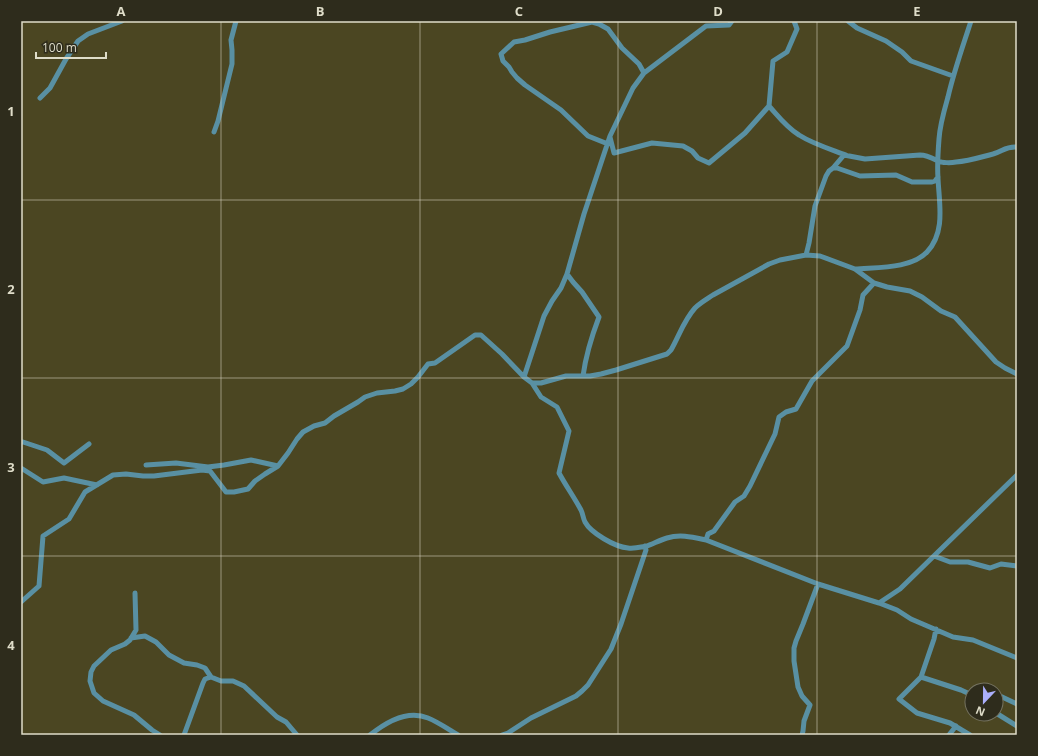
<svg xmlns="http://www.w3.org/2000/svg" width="1038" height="756" font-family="'Open Sans',sans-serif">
  <rect width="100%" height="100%" fill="#4b4622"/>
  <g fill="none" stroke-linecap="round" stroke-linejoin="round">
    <path stroke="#5990a3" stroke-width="5" d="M848,21L857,28L886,41L902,52L911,61L953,76
      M40,98L50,88L66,59L78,41L88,34L122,21
      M769,106C778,116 787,128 799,135C813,144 830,149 846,155
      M214,132L218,121L232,64V50L231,40L236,21
      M610,137L614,153L652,143L683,146L692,151L698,158L709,163L745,133L769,106L773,61L787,52L797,29L794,21
      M608,144L588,136L561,110L525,85L517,78L512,72L509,67L503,61L501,54L514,42L525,40L550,32L592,22L599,24L608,29L622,48L639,64L644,73
      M833,168H837L860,176L896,175L912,182H932L935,181L938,177
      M806,255L809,243L815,206L826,176L829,171L833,168L844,155L865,159L920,155C927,155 932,158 938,161C942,163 951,163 956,162C969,161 981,157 993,154C1003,151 1006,146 1017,147
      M855,269C877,267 911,269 927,252C946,232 939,203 938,178C937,165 938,152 939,139C940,124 944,111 948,97C954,71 963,46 971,21
      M567,274L573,282L582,292L599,317C591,338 586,354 583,376
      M524,377L544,316L552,301L561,288L567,274L584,214L610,136L633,88L644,73L706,26L729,25L732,21
      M532,383H541L566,376H590L601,374L616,370L667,354L671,350C679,336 684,320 695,308C700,303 707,299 713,295L769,264L780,260L806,255L820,256L855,269L874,283L887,287L910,291L922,297L941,311L955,317L996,362L1005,368L1017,374
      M21,442H23L47,450L64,463L89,444
      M146,465L176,463L208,467L224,465L251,460L278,466
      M21,468L43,482L64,478L97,485
      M706,540L708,534L714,531L735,502L744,496L750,486L775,434L779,417L786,412L796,409L812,381L847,346L860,310L863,295L874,283
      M934,556L950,562H968L990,568L1001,564L1017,566
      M135,593L136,630L130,640L125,644L111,650L94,666L91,672L90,681L94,693L103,701L134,715L152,730L160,735
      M21,602L39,586L43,536L69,519L85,492L113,475L126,474L143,476H154L202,470L210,471L223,488L226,492H234L248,489L255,481L265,474L278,466L288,453L297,439L303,432L314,426L325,423L334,416L358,402L365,397L377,393L395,391L403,389L411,384L418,377L428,364L435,363L475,335H481L502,354L524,377L532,383L541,397L557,407L569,431L559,473C566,486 574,497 581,510C583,514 583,518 585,522C591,533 615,547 628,548C634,549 641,547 647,546C653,544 660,540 667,538C680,534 692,537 706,540L818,584L879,603L900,589L1017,475
      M879,603L897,610L911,619L953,637L973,640L1017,658
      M936,629L934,639L921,677L899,699L917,713L950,723L970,735
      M131,638L145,636L156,642L169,655L184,663L197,665L205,668L211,677
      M921,677L961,690L972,695
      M996,696H1000L1017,704
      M996,713L1017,726
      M184,735L203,683L205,679L211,677L221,681H233L244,686L277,717L286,722L297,735
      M370,735C386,722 407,709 428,718C438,722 448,729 458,735
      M502,735L508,733L531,718L576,696L582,691L588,685L611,649L621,624L646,550L645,546
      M802,735L803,731L804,721L810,705L802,696L798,687L794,661V648L796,641L803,624L818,584
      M949,735L956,726"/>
  </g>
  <path fill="none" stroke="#dfddc9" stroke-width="1" stroke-opacity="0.55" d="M221,21V735M420,21V735M618,21V735M817,21V735M21,200H1017M21,378H1017M21,556H1017"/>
  <rect width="1038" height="756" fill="none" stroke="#2e2c1c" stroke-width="44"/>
  <g transform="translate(984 702) rotate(202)"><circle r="19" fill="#2e2c1c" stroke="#757361"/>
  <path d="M0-3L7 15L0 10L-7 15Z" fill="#abaffb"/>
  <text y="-6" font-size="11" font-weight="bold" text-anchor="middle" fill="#dfddc9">N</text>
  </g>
  <path d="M36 52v6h70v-6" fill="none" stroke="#dfddc9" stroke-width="2"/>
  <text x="42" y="52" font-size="12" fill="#dfddc9" stroke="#2e2c1c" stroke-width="3" paint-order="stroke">100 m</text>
  <rect x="22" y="22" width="994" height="712" fill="none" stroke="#dfddc9" stroke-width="1.5"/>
  <g font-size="13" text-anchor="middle" font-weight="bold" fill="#dfddc9">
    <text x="121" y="16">A</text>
    <text x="320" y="16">B</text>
    <text x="519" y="16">C</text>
    <text x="718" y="16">D</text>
    <text x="917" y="16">E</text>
    <text x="11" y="116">1</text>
    <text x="11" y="294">2</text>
    <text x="11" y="472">3</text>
    <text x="11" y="650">4</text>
  </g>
</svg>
